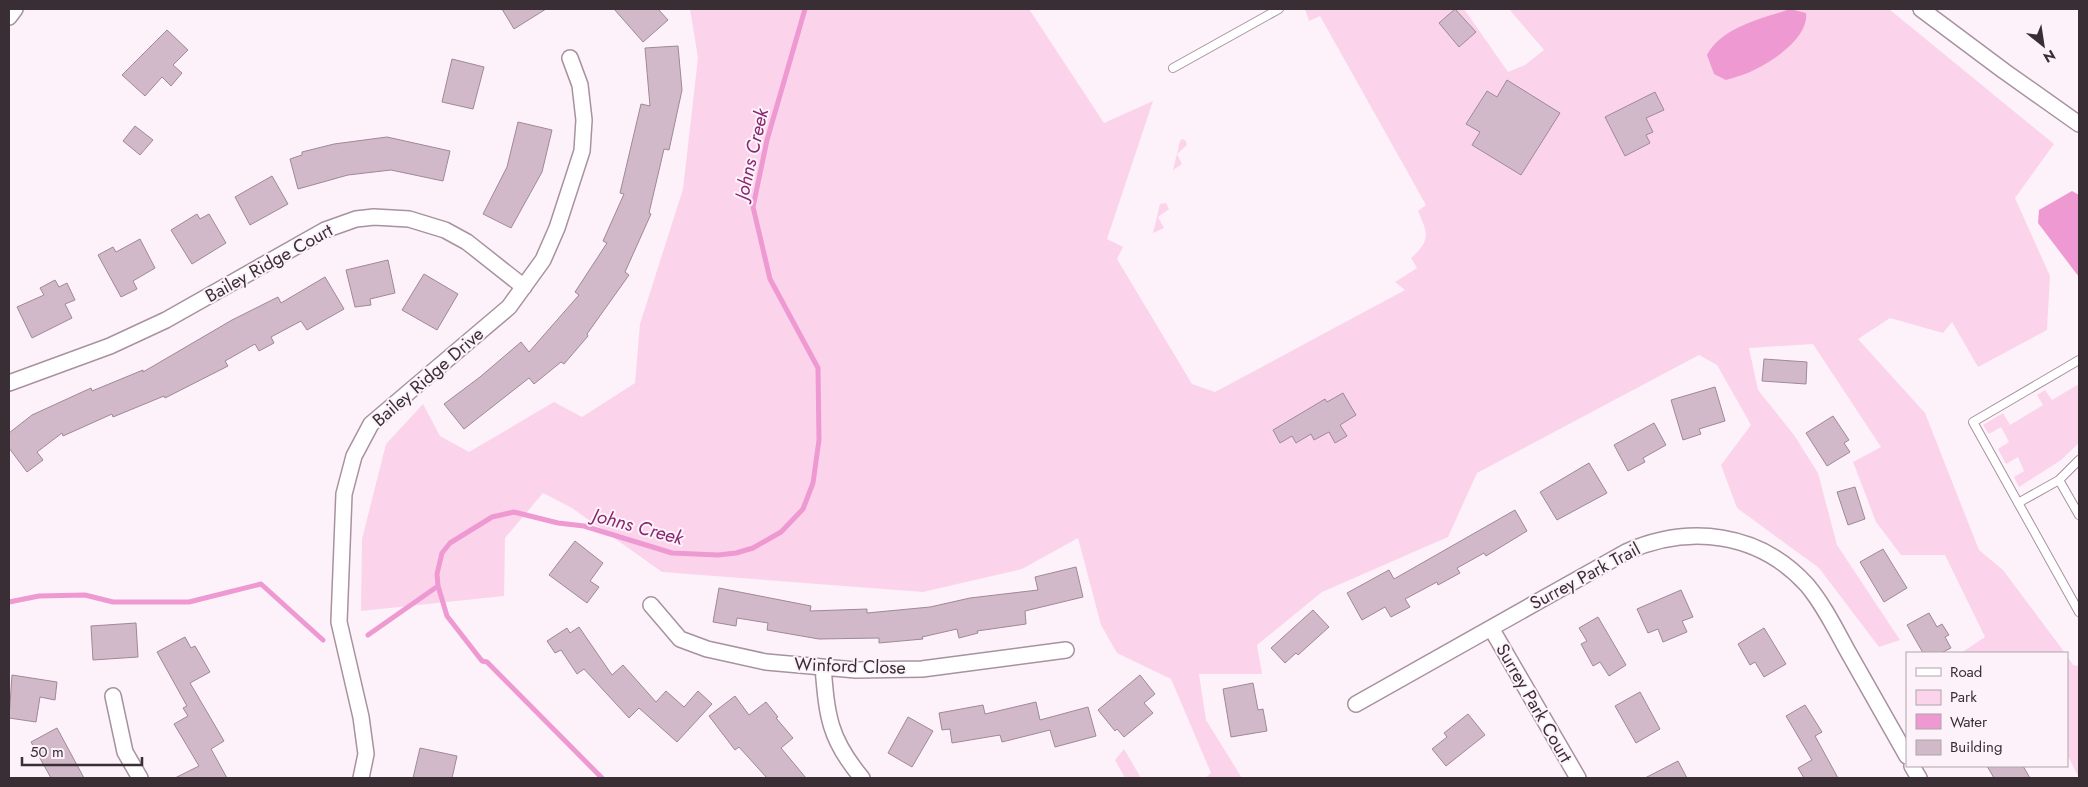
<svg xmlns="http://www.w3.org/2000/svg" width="2088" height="787" font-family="Jost,sans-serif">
  <rect width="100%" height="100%" fill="#fdf2f9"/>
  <path fill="#fbd4ec" d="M690,9H1029L1104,123L1153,101L1107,239L1123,247L1117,259L1192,384L1215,392L1405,290L1395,282L1417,268L1411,258C1431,240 1428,234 1418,211L1426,205L1320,16L1309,21L1305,9H1464L1508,72L1525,65L1544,50L1509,9H1889L2054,144L2015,198L2050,276L2047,330L1978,367L1952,322L1943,333L1890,318L1858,339L1925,413L1979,550L2003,570L2065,653H1961L1985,637L1945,555H1901L1876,522L1853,462L1881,447L1813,344L1749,348L1758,390L1794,435L1818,473L1837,545L1900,640L1879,647L1819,568L1737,508L1721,465L1751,425L1717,365L1699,355L1477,473L1448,537L1322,592L1257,645L1262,674H1199L1206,720L1242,778H1205L1211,773L1171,679L1117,653L1101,625L1078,538L1022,569L923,592L662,572L572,508L543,493L505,538L504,596L361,611L362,539L386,444L423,404L440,436L469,452L554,402L582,417L635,383L640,324L683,189L698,58Z
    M1182,139L1185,140L1187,145L1177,154L1182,164L1173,170L1180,141Z
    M1166,203L1169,209L1158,217L1164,228L1153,233L1160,204Z
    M2079,384V443L2061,460L2019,487L2014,477L2024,471L2018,457L2006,464L1998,449L2009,442L2001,427L1989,434L1983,425L2003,413L2010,425L2043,405L2037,395L2045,390L2052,400Z
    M2067,656L2073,665L2079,666V778L2067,754Z
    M1124,749L1141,778H1125L1115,760Z"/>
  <path fill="#ee99d2" d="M1790,9L1806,13C1809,36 1775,60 1756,69C1747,74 1736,77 1726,80L1714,74L1707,55C1722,27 1761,19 1790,9Z
    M2072,191L2079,195V277L2038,223L2039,210Z"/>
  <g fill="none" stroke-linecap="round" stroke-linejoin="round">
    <path stroke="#ee99d2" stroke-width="5" d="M9,602L39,596L85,595L113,602H189L261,584L323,640
      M368,635L438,586
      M602,778L487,662L482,661L447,616L438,586L437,574L442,553L450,543L492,517L514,512L558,523L584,526L672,553L718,555L736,553L753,548L781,532L803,509L813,483L819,440L818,368L770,279L753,207L767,140L805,9"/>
  </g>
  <path fill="#d2b9c9" stroke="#9f8897" d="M502,9H546L514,29Z
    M614,9H658L668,20L643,42Z
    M1455,9L1476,32L1459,47L1439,23Z
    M167,30L188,50L173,65L182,73L171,86L162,77L145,96L122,75Z
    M678,46L682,90L669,150L664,149L649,213L651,214L625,272L629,275L587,334L588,336L564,364L561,362L534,384L529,378L464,429L444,404L480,377L521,342L529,352L579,295L575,292L607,243L603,241L624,194L620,193L641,104L650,106L645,48Z
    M452,59L484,67L473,109L442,102Z
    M1507,80L1560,113L1521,175L1472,145L1480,132L1466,124L1487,91L1497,97Z
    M1655,92L1664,110L1646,118L1653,132L1646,135L1650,143L1625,156L1605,117Z
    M518,122L552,130L542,172L511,228L483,214L507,167Z
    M135,126L153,140L140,155L123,141Z
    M387,137L450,151L443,181L391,170L348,175L298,189L290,159L302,155V152L334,144Z
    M272,176L288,204L250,225L235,197Z
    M197,214L200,219L209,214L226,243L192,264L171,230Z
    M140,239L155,268L133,281L137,289L121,297L98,255L113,247L116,252Z
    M388,260L395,293L370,299L371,305L355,307L346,270Z
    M424,274L458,294L437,330L402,310Z
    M325,277L344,309L307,330L301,321L271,337L274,343L259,351L255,344L225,361L228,366L165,398L164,396L113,417L112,414L63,436L62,433L37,452L43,460L27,472L9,448V433L32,415L91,388L92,391L143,370V372L232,320L278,297L281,303Z
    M55,280L59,287L67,283L75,300L65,304L72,318L32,338L17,307L44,295L40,288Z
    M1764,359L1807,362L1806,384L1762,381Z
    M1715,387L1725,421L1699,429L1701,434L1683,440L1671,400Z
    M1343,393L1356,415L1340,425L1347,436L1335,443L1329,432L1314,440L1311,434L1296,443L1292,436L1280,443L1273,430L1325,399L1327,402Z
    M1833,416L1849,440L1844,443L1850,452L1827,466L1806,433Z
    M1654,423L1666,445L1643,458L1645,462L1628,471L1614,445Z
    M1589,463L1607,493L1557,520L1540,492Z
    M1855,487L1865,519L1848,525L1837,492Z
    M1515,510L1527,531L1486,556L1484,553L1457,568L1460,573L1438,585L1437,582L1405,599L1410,607L1391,617L1385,607L1362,620L1347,593L1389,570L1394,579Z
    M575,541L603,563L590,581L599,587L587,603L549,575Z
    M1883,549L1907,588L1884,602L1860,562Z
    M1076,567L1083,597L1025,611L1026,624L977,631L978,633L959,638L957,629L922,637L923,639L879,643V638L819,639L767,630L768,623L737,618L736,626L713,622L719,588L811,606L810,611L867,609V613L930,607L970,598L1038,590L1035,577Z
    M1681,590L1693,617L1682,621L1687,632L1663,642L1658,629L1648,633L1637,609Z
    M1313,610L1329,627L1298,655L1296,653L1285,663L1271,648Z
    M1929,613L1937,627L1942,624L1949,635L1945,637L1951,648L1941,653H1923L1907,625Z
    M1598,617L1626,665L1609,676L1600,662L1593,666L1581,644L1587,641L1579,628Z
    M136,623L138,657L93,660L91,626Z
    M579,627L612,675L623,665L656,702L666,691L684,707L698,691L712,704L677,742L639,708L629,718L584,669L577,674L561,650L555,653L547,641L567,628L570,633Z
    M1764,628L1786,664L1764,677L1755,662L1750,665L1738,644Z
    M185,637L191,648L195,646L210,672L190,683L224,741L211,749L227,778H175L199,766L174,724L188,716L183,708L187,706L157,652Z
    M12,675L57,682L55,700L40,697L36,722L9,718Z
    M1140,675L1155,694L1144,703L1153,713L1124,737L1117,729L1115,731L1098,710Z
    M1253,683L1258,710L1263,709L1267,731L1231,737L1223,689Z
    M1640,692L1660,729L1636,743L1615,706Z
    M735,696L749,715L766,702L778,717L776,718L793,738L781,748L806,778H767L739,747L735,750L709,716Z
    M1036,702L1040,720L1088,707L1096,736L1055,747L1050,730L1002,742L1000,735L952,743L950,729L942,730L939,713L983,705L985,714Z
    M1805,705L1822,732L1815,736L1838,778H1804L1798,768L1812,760L1786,716Z
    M1468,714L1485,735L1446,766L1432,749L1447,737L1444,733Z
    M908,717L933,731L912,767L888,753Z
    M57,728L84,778H51L31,742Z
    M420,748L457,756L452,778H413Z
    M1678,761L1687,778H1645Z
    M1987,766H2023L2030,778H1994Z"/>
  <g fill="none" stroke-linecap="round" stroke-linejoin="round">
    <defs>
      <path id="service" d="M1173,68L1279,9
        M2079,360L1973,422L2079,612
        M2079,460L2059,480L2079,515
        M2018,503L2059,480"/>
      <path id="minor" d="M1921,9L2004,71L2079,124
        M9,17L15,9
        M9,383L110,346L166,320L325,230L356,219L374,217L409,219L445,230L467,242L524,287
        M651,605L680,639L707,649L766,662L856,670L922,669L1066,650
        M1491,628L1578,778
        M823,667C827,716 829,739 862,778
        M113,696L125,752L140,778
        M1356,704L1626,552C1689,524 1759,532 1807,585C1823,604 1835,628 1847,650C1867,685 1887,720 1907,756
        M1912,766L1919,778
        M361,778L366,754L361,717L339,622L344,494L354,456L371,424L509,307L543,260L557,228L582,151L584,120L580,85L570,58"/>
    </defs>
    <use href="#service" stroke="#a991a0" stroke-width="10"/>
    <use href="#minor" stroke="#a991a0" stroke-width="18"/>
    <use href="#service" stroke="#fff" stroke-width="8"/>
    <use href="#minor" stroke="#fff" stroke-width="15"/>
  </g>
  <g text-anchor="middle" stroke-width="4" stroke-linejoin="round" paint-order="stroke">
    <g font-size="18" fill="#382e34" stroke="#fdf2f9">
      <text transform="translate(269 263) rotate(-29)" y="6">Bailey Ridge Court</text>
      <text transform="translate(428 377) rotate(-41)" y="6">Bailey Ridge Drive</text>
      <text transform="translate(1585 576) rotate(-28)" y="6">Surrey Park Trail</text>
      <text transform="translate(850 666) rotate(2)" y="6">Winford Close</text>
      <text transform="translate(1534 703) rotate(60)" y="6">Surrey Park Court</text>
    </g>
    <g font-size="19" font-style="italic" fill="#88266f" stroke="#fdf2f9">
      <text transform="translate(751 154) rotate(-77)" y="7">Johns Creek</text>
      <text transform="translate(638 526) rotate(15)" y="7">Johns Creek</text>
    </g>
  </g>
  <rect width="2088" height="787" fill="none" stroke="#382e34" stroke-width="20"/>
  <rect x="1906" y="652" width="162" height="115" fill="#fdf2f9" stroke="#aea4aa"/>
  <rect x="1916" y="668" width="25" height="8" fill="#ffffff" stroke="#aea4aa"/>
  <text x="1950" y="677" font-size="15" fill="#382e34">Road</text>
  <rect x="1916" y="690" width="25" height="15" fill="#fbd4ec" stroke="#aea4aa"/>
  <text x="1950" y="702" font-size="15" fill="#382e34">Park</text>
  <rect x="1916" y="714" width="25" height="15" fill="#ee99d2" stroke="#aea4aa"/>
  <text x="1950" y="727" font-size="15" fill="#382e34">Water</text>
  <rect x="1916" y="740" width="25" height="15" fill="#d2b9c9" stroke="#aea4aa"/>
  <text x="1950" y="752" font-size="15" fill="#382e34">Building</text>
  <g transform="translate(2043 45) rotate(150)" stroke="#fdf2f9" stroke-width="4" paint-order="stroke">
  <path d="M0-4L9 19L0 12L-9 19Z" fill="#382e34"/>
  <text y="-8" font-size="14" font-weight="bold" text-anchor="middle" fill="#382e34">N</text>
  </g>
  <path d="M22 757v8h120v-8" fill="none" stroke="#382e34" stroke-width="2.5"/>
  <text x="30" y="757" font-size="15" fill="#382e34" stroke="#fdf2f9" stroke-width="4" paint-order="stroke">50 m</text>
</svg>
